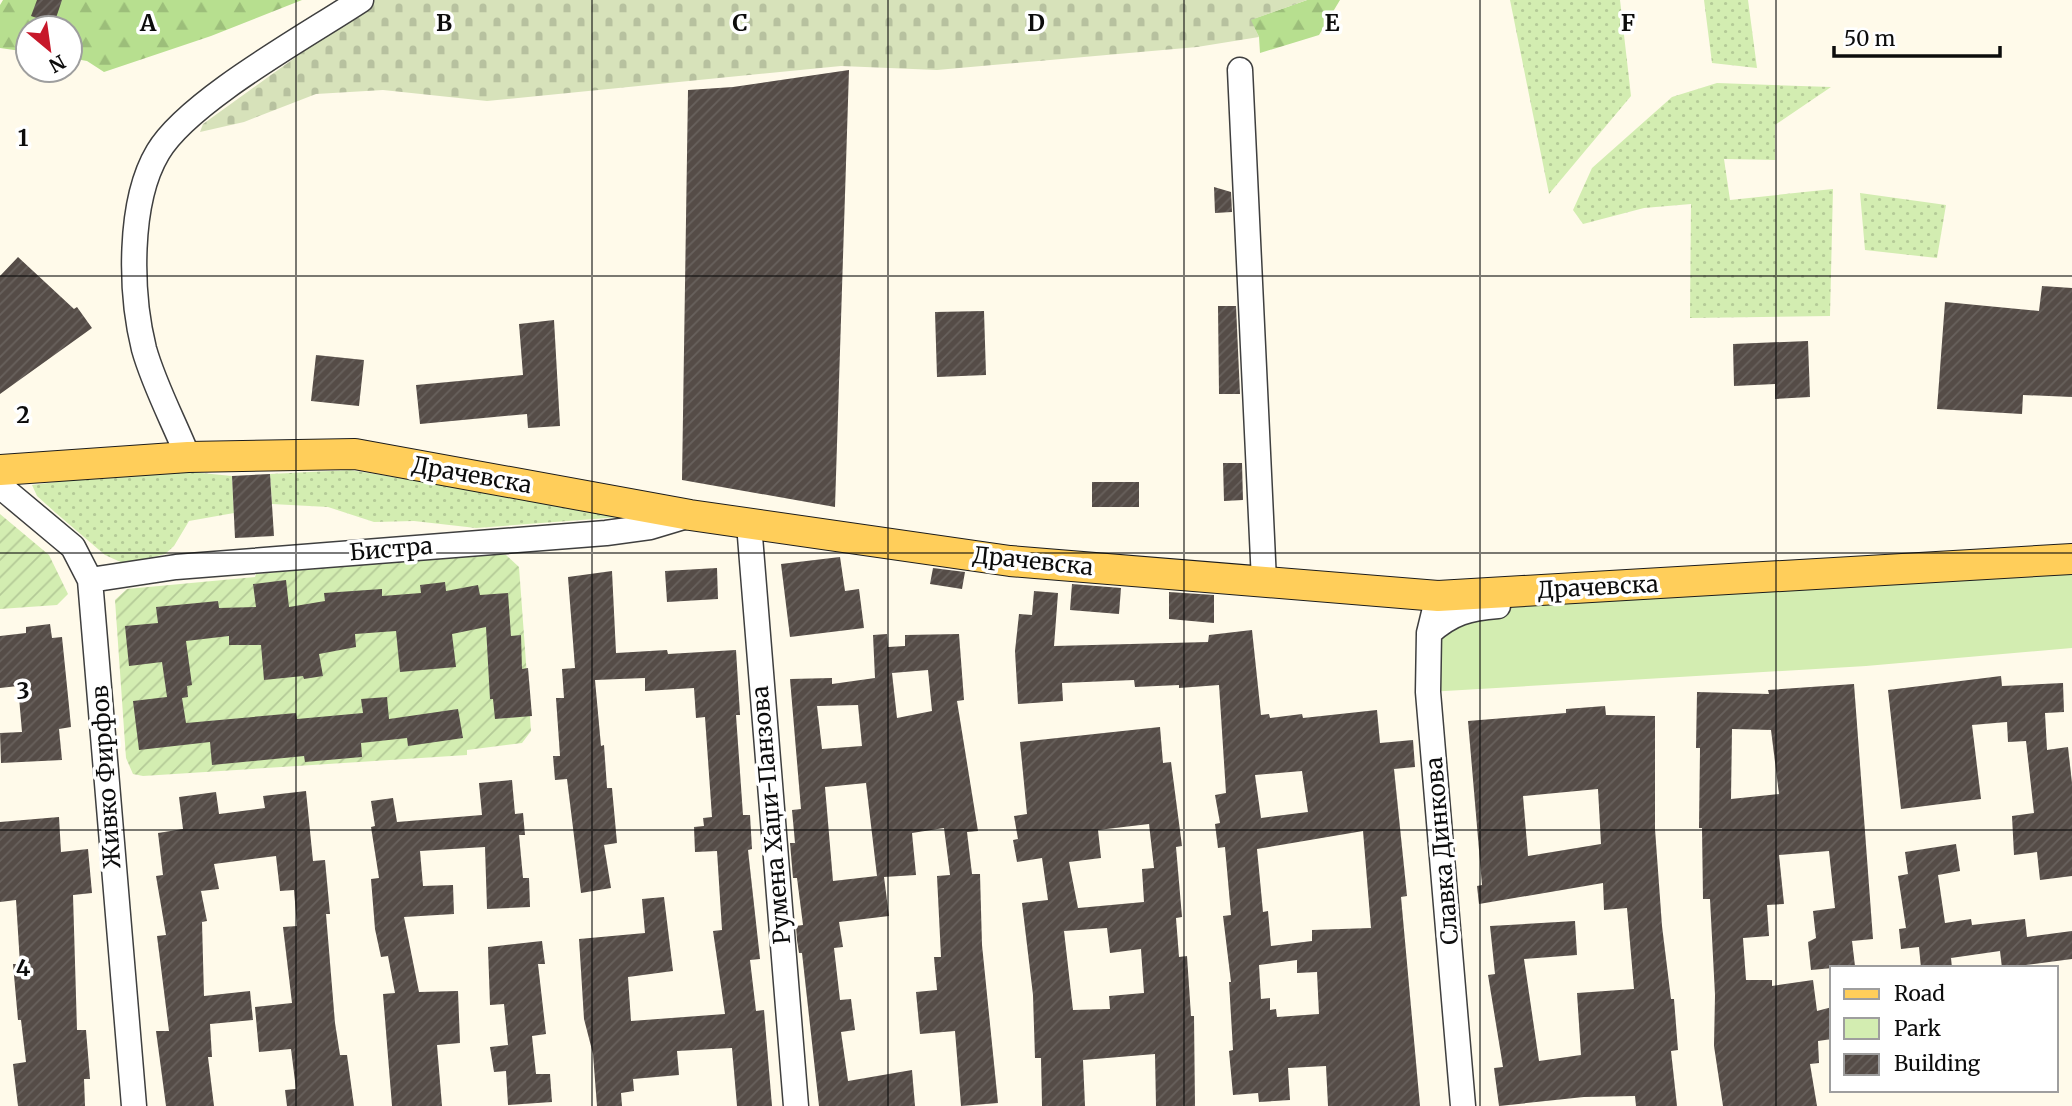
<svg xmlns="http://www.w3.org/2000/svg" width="2072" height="1106" font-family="Merriweather,serif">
  <defs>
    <pattern id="grass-dots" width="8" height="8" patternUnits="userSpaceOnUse" patternTransform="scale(1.75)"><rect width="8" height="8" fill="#d3edb1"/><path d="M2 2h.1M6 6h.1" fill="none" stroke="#b4ca97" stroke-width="1.8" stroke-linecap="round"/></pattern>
    <pattern id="forest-firs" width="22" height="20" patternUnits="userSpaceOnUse" patternTransform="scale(1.75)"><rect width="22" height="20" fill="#b7df8f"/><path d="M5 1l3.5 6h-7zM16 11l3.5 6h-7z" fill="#9cbe7a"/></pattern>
    <pattern id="cemetery-stones" width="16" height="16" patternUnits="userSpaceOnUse" patternTransform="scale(1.75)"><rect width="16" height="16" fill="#d7e2ba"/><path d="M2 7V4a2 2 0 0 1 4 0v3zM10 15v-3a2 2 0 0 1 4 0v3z" fill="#b7c19f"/></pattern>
    <pattern id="garden-furrows" width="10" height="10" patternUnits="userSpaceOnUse" patternTransform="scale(1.75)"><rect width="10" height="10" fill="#d3edb1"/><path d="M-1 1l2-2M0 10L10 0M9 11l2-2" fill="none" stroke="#b4ca97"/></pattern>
    <pattern id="building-hatch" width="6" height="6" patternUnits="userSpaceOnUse" patternTransform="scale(1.75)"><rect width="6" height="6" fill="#554c47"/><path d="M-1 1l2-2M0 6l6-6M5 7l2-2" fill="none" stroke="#68615d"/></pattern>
  </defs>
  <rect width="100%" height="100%" fill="#fffaea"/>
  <path fill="url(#grass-dots)" d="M1510,0H1620L1631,96L1549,194Z
    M1704,0H1748L1757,68L1712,63Z
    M1717,83L1831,87L1775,125V160L1724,159L1730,200L1833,189L1830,316L1690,318L1691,204L1644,208L1583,224L1573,210L1592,168L1672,97Z
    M1860,193L1946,205L1937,258L1865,250Z
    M161,469L232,476L234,513L189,521L174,546L165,554L125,564L105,555L56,513L37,496L32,485Z
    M350,470L634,516L476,528L414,521L374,522L328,507L272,504L270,474Z"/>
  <path fill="url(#forest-firs)" d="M3,0H302L211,36L104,72L87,61L70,58V28H28V52L0,48V5Z
    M1307,0H1340L1319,35L1260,53L1259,37L1250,20Z"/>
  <path fill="url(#cemetery-stones)" d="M375,0H1307L1251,20L1259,37L1197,47L937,70L841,66L487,101L383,90L316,94L244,122L200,132L203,124Z"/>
  <path fill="#d3edb1" d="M2072,559V648L1866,666L1428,692L1438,596Z"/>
  <path fill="url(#garden-furrows)" d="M0,514L49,555L68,594L57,605L0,609Z
    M492,554L506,555L519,567L531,731L522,743L467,750V755L143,776L133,774L126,758L115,600L127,589L255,577L256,574Z"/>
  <path fill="url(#building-hatch)" fill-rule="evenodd" d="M37,0H62L54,24L31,16Z
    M849,70L835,507L682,480L688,90L733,87Z
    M1214,187L1231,192L1232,212L1215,213Z
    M18,257L74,309L77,307L92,328L0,394V276Z
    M2042,286L2072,288V397L2023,395L2022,414L1937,409L1945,302L2039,311Z
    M1218,306H1236L1240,394H1219Z
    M984,311L986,375L937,377L935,312Z
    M554,320L560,426L528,428L527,414L420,424L416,385L523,375L519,324Z
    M1808,341L1810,397L1775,399V384L1734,386L1733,344Z
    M316,355L364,360L359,406L311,401Z
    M1223,463H1242L1243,500L1224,501Z
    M270,474L274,536L235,538L232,476Z
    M1092,482H1139V507H1092Z
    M840,557L845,591L859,589L864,628L790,637L781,564Z
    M717,568L718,599L667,602L665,571Z
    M933,568L965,572L962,589L930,584Z
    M612,571L616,653L667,650L668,654L736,650L740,715H736L743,815H750L752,849L748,850L760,959L750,960L756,1011L764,1010L772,1106H737L732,1048L677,1051L679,1075L633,1079L634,1091L621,1093L622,1106H597L593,1054L584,1019L579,939L645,933L642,899L664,897L673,971L628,977L631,1021L725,1014L713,931L722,930L717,851L695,852L694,827L704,826L703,818L712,817L705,717L696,718L694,688L645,691V678L595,680L601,746L604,745L607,788H612L617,843L604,845L611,888L581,893L567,779L555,780L553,756H560L556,698H564L562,669L575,668L568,577Z
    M286,580L289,607L325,601L324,593L382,589V596L421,593L420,585L445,582L446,591L478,585L480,595L508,593L511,636L521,635L522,669L528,668L532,716L495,719L493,699H490L486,627L452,634L456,667L400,672L396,631L355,634L356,647L319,654L323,676L304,679L303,676L264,680L261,645H229V636L186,641L192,685L187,686L188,697L182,698L186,723L296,713L297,719L363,713L361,699L387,697L389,719L458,709L463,738L408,746L407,738L361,743L362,757L305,762L304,756L212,765L210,742L139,750L133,701L167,697L162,662L129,666L125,626L158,623L156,607L218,601L219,608L256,607L253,584Z
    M1072,584L1121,588L1119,614L1070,610Z
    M1034,591L1058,593L1054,646L1208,642L1209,635L1252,630L1261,715L1269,714L1270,718L1302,714L1303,718L1377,710L1380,743L1413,740L1415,767L1394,769L1407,896L1401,897L1420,1106H1328L1326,1066L1288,1068L1290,1100L1259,1102L1258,1093L1233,1095L1229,1051L1233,1050L1229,982H1231L1223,916L1231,915L1225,847L1218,848L1215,824L1220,823L1215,795L1226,793L1219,685L1179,688V685L1135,687L1134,680L1062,683L1063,701L1018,704L1015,651L1019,614L1032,615ZM1302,771L1308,812L1261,818L1255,775ZM1363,831L1371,928L1312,930V941L1271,946L1268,911L1263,912L1257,849ZM1297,960V973L1317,972L1319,1014L1277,1017L1276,1009L1270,1010V998L1261,999L1259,965Z
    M1169,592L1214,595V623L1169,619Z
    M50,624L52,638L62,637L69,706L71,727L59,729L62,760L1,763L0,733L22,732L18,686L0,688V636L26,633V627Z
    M887,634L888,647L905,646V635L959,634L964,700L957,701L978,831L967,832L972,874H980L982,945L998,1103L961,1106L955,1031L920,1034L916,992L937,990L934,957H941L937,876L950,875L944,828L912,833L916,875L884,877L889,916L839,922L843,947L834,948L840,1000L851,999L855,1030L841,1032L848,1081L912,1070L915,1106H819L802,953H799L797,940L796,926L803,925L797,878H793L790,843H795L792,810L801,809L790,679L832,678V684L875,678L873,635ZM928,670L932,711L897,718L892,673ZM858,705L862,746L822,749L817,706ZM866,783L877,876L833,881L825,787Z
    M2001,676L2002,686L2063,683L2064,712L2045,713L2047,750L2068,747L2072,783V876L2040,880L2037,852L2014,855L2012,816L2034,813L2026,741L2008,742L2007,722L1972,725L1981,799L1901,809L1888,690Z
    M1854,684L1873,939L1852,941L1855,966L1811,970L1808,942L1816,938L1813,911L1835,908L1829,851L1779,855L1784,904L1767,905L1769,936L1743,938L1746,980H1772V986L1813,980L1817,1011L1832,1007V1039L1818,1041L1819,1063L1810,1064L1817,1106H1723L1714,1046L1715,995L1710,899H1703L1702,828H1699L1700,748H1696L1697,692L1769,694L1768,690ZM1732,729L1771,730L1779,794L1731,799Z
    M1605,706L1606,715L1655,716V829L1662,926L1671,999H1674L1678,1050L1671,1051L1677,1106H1636L1635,1096L1584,1097L1499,1106L1494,1068L1503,1067L1488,975L1495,974L1490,926L1575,921L1577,955L1524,959L1539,1061L1581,1055L1577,993L1634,989L1627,908L1604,910L1603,883L1479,904L1477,886L1482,885L1468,721L1566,713V709ZM1598,789L1601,844L1528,856L1523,796Z
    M1160,727L1163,763L1171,762L1182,846L1176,847L1182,917L1176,918L1179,957L1187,956L1191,1016H1194L1195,1106H1156L1155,1054L1083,1060L1085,1106H1042L1041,1058H1035L1033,995L1022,903L1048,900L1042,858L1017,862L1013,840L1018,839L1014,816L1027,814L1020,742ZM1149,824L1154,868L1142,869L1144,902L1078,908L1069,862L1101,858L1098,830ZM1107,928L1110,953L1141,949L1144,993L1109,996L1110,1009L1073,1010L1064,931Z
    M512,780L515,814L523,813L525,835H519L523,878H529L530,907L487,909L485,847L420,851L423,886L453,885L454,914L404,917L419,992L458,991L460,1043L437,1045L442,1106H392L383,994L395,993L388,956L381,957L375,929L371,879L379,878L371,827L375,826L371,801L393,798L397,822L482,815L479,783Z
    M306,791L313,861L325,860L330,914H326L335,1023L340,1055H347L354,1106H287L285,1090L296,1089L291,1049L259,1052L255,1007L292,1003L283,927L297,926L294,890L280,891L276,856L214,864L219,889L201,891L207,921L202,922L204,996L250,991L253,1020L210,1024L212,1057H208L214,1106H166L156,1031H169L157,936L166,935L156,876L163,875L158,833L183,829L179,797L216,792L219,814L265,808L263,796Z
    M59,817L61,852L88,849L92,893L73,895L77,1030H86L90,1079H84L85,1106H18L13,1064L26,1062L21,1020H18L13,964H20L16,900L0,902V822Z
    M1956,844L1960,871L1938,875L1945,923L1971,919L1972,925L2025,919L2027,937L2072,931V959L2002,968L2000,951L1951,958L1952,968H1921L1919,947L1901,949L1899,929L1906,928L1898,876L1908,874L1905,852Z
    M542,941L545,964H538L546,1034L532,1036L536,1074H550L552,1102L508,1105L506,1071L494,1072L490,1047L508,1045L504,1004L490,1005L488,947Z"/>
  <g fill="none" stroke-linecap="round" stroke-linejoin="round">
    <defs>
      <path id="minor" d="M1240,70L1264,581
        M188,457C174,422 154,385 144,349C130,293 128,202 158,152C188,101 308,35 361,0
        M0,486L73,547L90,580L134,1106
        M749,524L796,1106
        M90,580L176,567L606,533L650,527L690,515
        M1438,596L1429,633L1428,692L1463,1106
        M1429,633C1451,613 1469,608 1498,606"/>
      <path id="major" d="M0,470L188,457L355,454L690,515L1010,561L1438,596L2072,559"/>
    </defs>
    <use href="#minor" stroke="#3f3f3f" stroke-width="27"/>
    <use href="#major" stroke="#1d1d1d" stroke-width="32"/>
    <use href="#minor" stroke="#fff" stroke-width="24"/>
    <use href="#major" stroke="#ffce5a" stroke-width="30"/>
  </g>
  <path fill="none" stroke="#0c0c0c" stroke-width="2" stroke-opacity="0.55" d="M296,0V1106M592,0V1106M888,0V1106M1184,0V1106M1480,0V1106M1776,0V1106M0,276H2072M0,553H2072M0,830H2072"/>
  <g text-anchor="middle" stroke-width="7" stroke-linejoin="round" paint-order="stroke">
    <g font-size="23" fill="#0c0c0c" stroke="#fff">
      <text transform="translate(472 475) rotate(10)" y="8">Драчевска</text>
      <text transform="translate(391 549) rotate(-5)" y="8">Бистра</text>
      <text transform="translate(1033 561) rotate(6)" y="8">Драчевска</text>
      <text transform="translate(1598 587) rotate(-3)" y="8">Драчевска</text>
      <text transform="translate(106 777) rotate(-94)" y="8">Живко Фирфов</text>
      <text transform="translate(771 815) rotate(-95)" y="8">Румена Хаџи-Панзова</text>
      <text transform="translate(1442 851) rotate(-95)" y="8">Славка Динкова</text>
    </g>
  </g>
  <g font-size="23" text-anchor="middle" font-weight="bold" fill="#0c0c0c" stroke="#fff" stroke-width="7" stroke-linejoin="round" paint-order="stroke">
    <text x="148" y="31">A</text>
    <text x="444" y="31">B</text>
    <text x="740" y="31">C</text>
    <text x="1036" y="31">D</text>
    <text x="1332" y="31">E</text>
    <text x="1628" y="31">F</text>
    <text x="23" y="146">1</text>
    <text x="23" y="423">2</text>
    <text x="23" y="699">3</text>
    <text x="23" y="976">4</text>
  </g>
  <rect x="1830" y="966" width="228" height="126" fill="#ffffff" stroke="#9e9e9e" stroke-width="2"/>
  <rect x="1844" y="989" width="35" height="10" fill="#ffce5a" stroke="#9e9e9e" stroke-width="2"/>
  <text x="1894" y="1001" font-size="21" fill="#0c0c0c">Road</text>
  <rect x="1844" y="1018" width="35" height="21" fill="#d3edb1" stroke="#9e9e9e" stroke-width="2"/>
  <text x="1894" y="1036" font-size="21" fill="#0c0c0c">Park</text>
  <rect x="1844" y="1054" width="35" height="21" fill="url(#building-hatch)" stroke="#9e9e9e" stroke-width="2"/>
  <text x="1894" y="1071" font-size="21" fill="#0c0c0c">Building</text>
  <g transform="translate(49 49) rotate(151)"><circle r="33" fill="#ffffff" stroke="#9e9e9e" stroke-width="2"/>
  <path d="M0-5L12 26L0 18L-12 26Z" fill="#c7182a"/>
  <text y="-10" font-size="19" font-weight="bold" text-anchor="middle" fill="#0c0c0c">N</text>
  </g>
  <path d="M1834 46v10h166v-10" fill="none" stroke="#0c0c0c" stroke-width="3.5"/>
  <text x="1844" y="46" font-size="21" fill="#0c0c0c" stroke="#ffffff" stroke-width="5" paint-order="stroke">50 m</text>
</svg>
